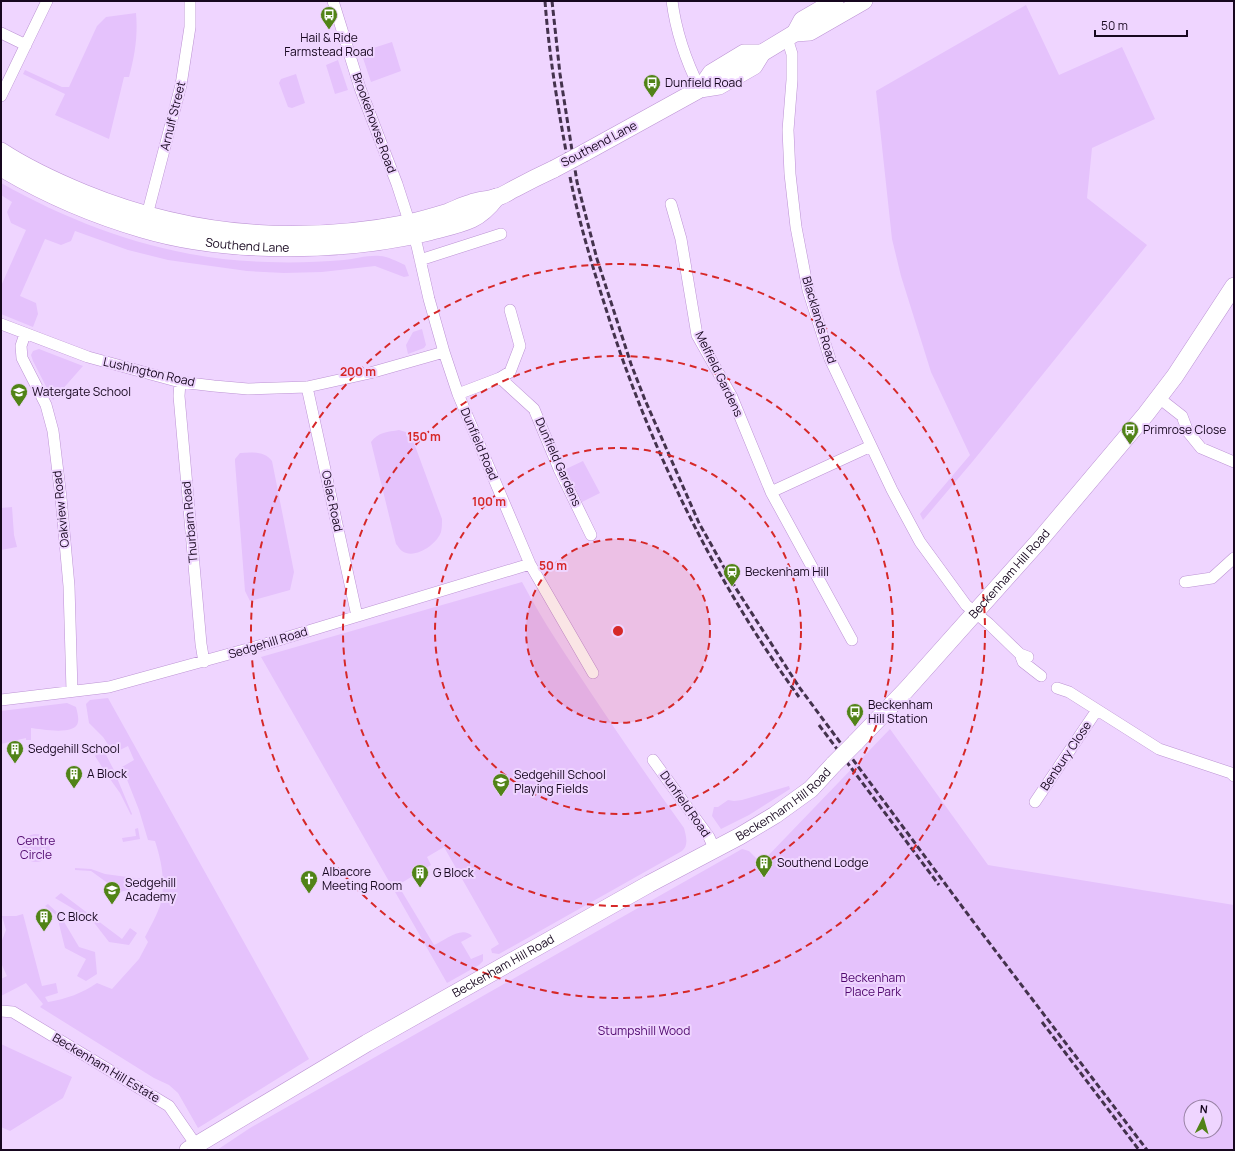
<svg xmlns="http://www.w3.org/2000/svg" width="1235" height="1151" font-family="Manrope,sans-serif">
  <rect width="100%" height="100%" fill="#efd5ff"/>
  <path fill="#e5c2fc" fill-rule="evenodd" d="M1026,5L1059,75L1122,47L1155,119L1092,148L1087,198L1147,245L973,461L923,520L920,514L970,455L931,372L901,276L892,239L876,91Z
    M136,13C138,35 135,55 129,77H124L109,139L55,115L65,94L23,74L25,70L62,87H69L97,26L106,17Z
    M392,42L401,71L371,82L361,52Z
    M338,60L348,90L335,94L326,65Z
    M296,74L305,103L292,108L288,107L279,83L281,79Z
    M1,183C83,229 173,260 268,262C293,263 319,262 344,260C355,259 368,255 380,256C387,256 398,262 405,265L409,276L404,277L375,266L322,272L284,273L247,271L168,260L128,250L75,231L71,241L61,245L45,239L20,296L36,303L38,314L33,327L1,314V286L26,230L11,223L7,212L12,202L1,195Z
    M422,329L426,345L424,348L408,354L406,345L413,332Z
    M39,349L83,366L53,400L33,361L31,355L33,351Z
    M399,430L409,433L414,443L442,519C442,523 442,528 441,532C437,544 415,560 402,551C400,550 398,546 396,544L371,442C378,432 388,432 399,430Z
    M240,453C251,452 265,451 272,461L294,572L290,590L250,601L245,591L235,462V459Z
    M583,461L600,493L582,502L566,469Z
    M12,507L14,535L17,547L1,550V508Z
    M522,582C543,622 568,658 593,696C623,741 653,785 684,828C686,836 689,845 682,851L499,954L492,953L491,949L499,944L444,847L427,857L431,865L398,885L434,945C444,941 462,925 472,936L461,942L471,959L483,954V961L479,965L447,983L261,657Z
    M108,698L309,1059L198,1128L178,1093L169,1085L154,1078L40,1007L43,1004L26,983L1,996V979L7,976L1,963V943L6,930L2,916H16L23,914L42,986L56,983L58,993L45,997L48,1002C66,999 83,993 97,983L112,989L139,959L148,942L145,937C150,927 156,917 160,906C166,885 162,862 155,841L148,840L139,810L122,767L134,760L128,746L114,753L103,737L89,723L86,704L90,700Z
    M67,703L76,707C77,711 79,718 78,722C76,736 41,729 31,728V740H26V738L1,744V711Z
    M890,729L988,865L1234,905V1150H217L250,1128L742,849L749,851L761,863ZM1191,1107H1215V1131H1191Z
    M104,751L117,776L109,778L95,756L99,752Z
    M117,778L132,814L131,815L120,793L110,779Z
    M789,786L790,789L749,815L721,829L712,816L714,807H718L728,800L734,801L742,800Z
    M138,828L140,839L123,842L122,838L136,836L135,829Z
    M22 848a14 14 0 1 1 28 0a14 14 0 1 1-28 0Z
    M75,868L91,869L105,874L142,879L148,885L120,892L91,871L75,870Z
    M61,893L122,939L130,928L137,933L129,945L109,942L92,920L55,898Z
    M48,904L60,915L79,947L95,952L97,974L86,981L77,976L86,959L65,948L57,916L45,906Z
    M1,1044L72,1077L63,1098L10,1131L1,1127Z"/>
  <g fill="none" stroke-linecap="round" stroke-linejoin="round">
    <defs>
      <path id="street" d="M333,1L360,88L397,184L417,246L429,299L444,352L458,394L530,564L593,673
        M672,1C676,32 686,61 700,89
        M1,33L26,45
        M787,38L792,54V80L788,130L790,174L796,227L808,290L830,359L892,490L920,542L966,605L989,624L1020,654L1028,657
        M1,96L47,1
        M671,204L681,239L697,335L732,397L771,492L852,640
        M146,219L181,85L190,27V1
        M420,260L501,234
        M1,324L88,357L180,382L214,386L248,389L307,387L370,373L444,352
        M25,334L21,346L22,358L46,405L53,431L61,498L69,586L72,691
        M500,378L510,372L520,346L510,310
        M180,382L179,396L201,644L204,662
        M307,387L357,616
        M458,394L500,378L534,409L559,469L591,535
        M1159,398L1182,416L1188,432L1201,448L1234,462
        M771,492L871,446
        M1185,582L1212,578L1234,558
        M1020,654L1023,662L1041,676
        M1057,688L1069,692L1159,749L1231,773L1234,776
        M1,700L109,687L262,645L530,564
        M653,760L709,837L715,850
        M1035,802L1097,710
        M1,1011L13,1012L169,1106L196,1145"/>
      <g id="primary">
        <path d="M795,33L802,20L835,1"/>
        <path d="M700,89L711,73L744,53H762"/>
        <path d="M1,151C27,168 55,181 84,193C189,236 297,245 408,223C421,220 435,216 448,212C456,209 463,205 471,203C479,200 489,200 497,197C503,196 508,192 514,189C527,182 541,175 554,169"/>
        <path d="M584,153L700,89L719,86L754,66L762,53L795,33L810,32L864,1"/>
        <path id="s1" d="M1,168C45,194 93,215 142,229C226,254 344,253 429,232C443,228 459,225 472,219C483,214 490,206 497,197"/>
        <path id="s2" d="M855,743L906,690L1039,541L1146,414L1175,376L1234,286"/>
        <path id="s3" d="M188,1150L367,1043L649,884L740,836L775,815L811,789L834,764"/>
      </g>
    </defs>
    <use href="#street" stroke="#bc93d4" stroke-width="12"/>
    <use href="#primary" stroke="#bc93d4" stroke-width="18"/>
    <use href="#street" stroke="#fff" stroke-width="11"/>
    <use href="#primary" stroke="#fff" stroke-width="17"/>
    <path stroke="#44324d" stroke-width="3" stroke-dasharray="6 3" stroke-linecap="butt" d="M545,1C549,55 558,108 568,162
      M552,1L560,74L577,182L597,259L631,364L645,400L699,523L735,587L799,687L975,924L1147,1150
      M570,177C579,222 592,265 606,309C612,328 618,347 625,366C667,482 726,597 799,697
      M819,725L939,885
      M1042,1022L1139,1150"/>
    <defs>
      <path id="primary-bridge" d="M554,169L584,153
        M834,764L855,743"/>
    </defs>
    <use href="#primary-bridge" stroke="#bc93d4" stroke-width="18" stroke-linecap="butt"/>
    <use href="#primary-bridge" stroke="#fff" stroke-width="17"/>
  </g>
  <circle cx="618" cy="631" r="92" fill="#d62828" fill-opacity=".12"/>
  <g fill="none" stroke="#d62828" stroke-width="2" stroke-dasharray="7 5">
    <circle cx="618" cy="631" r="92"/>
    <circle cx="618" cy="631" r="183"/>
    <circle cx="618" cy="631" r="275"/>
    <circle cx="618" cy="631" r="367"/>
  </g>
  <defs>
    <symbol id="bus-pin" viewBox="-11 -11 22 30"><path d="M0 17L-7.5 6A9.5 9.5 0 1 1 7.5 6Z" fill="#518317" stroke="#efd5ff"/><path d="M-5-6H5V4H4V6H2V4H-2V6H-4V4H-5ZM-3.5-4V0h7V-4ZM-3.5 1.2v1.5H-2V1.2ZM2 1.2v1.5H3.5V1.2Z" fill="#fff"/></symbol>
    <symbol id="school-pin" viewBox="-11 -11 22 30"><path d="M0 17L-7.5 6A9.5 9.5 0 1 1 7.5 6Z" fill="#518317" stroke="#efd5ff"/><path d="M0-5L7-2L0 1L-7-2ZM-4 1L0 2.5L4 1V4Q0 6-4 4Z" fill="#fff"/></symbol>
    <symbol id="station-pin" viewBox="-11 -11 22 30"><path d="M0 17L-7.5 6A9.5 9.5 0 1 1 7.5 6Z" fill="#518317" stroke="#efd5ff"/><path d="M-3-6H3Q5-6 5-4V2Q5 4 3 4L4.5 6H3L1.5 4h-3L-3 6H-4.5L-3 4Q-5 4-5 2V-4Q-5-6-3-6ZM-3.5-4v3h7v-3ZM-3.5 1v1.5H-2V1ZM2 1v1.5H3.5V1Z" fill="#fff"/></symbol>
    <symbol id="building-pin" viewBox="-11 -11 22 30"><path d="M0 17L-7.5 6A9.5 9.5 0 1 1 7.5 6Z" fill="#518317" stroke="#efd5ff"/><path d="M-4-6H4V6H1V3H-1V6H-4ZM-2.5-4.3h1.7v1.8h-1.7ZM.8-4.3h1.7v1.8H.8ZM-2.5-1h1.7V.8h-1.7ZM.8-1h1.7V.8H.8Z" fill="#fff"/></symbol>
    <symbol id="church-pin" viewBox="-11 -11 22 30"><path d="M0 17L-7.5 6A9.5 9.5 0 1 1 7.5 6Z" fill="#518317" stroke="#efd5ff"/><path d="M-1.2-6h2.4v3.5h3.3v2.4h-3.3V6h-2.4V-.1h-3.3v-2.4h3.3Z" fill="#fff"/></symbol>
  </defs>
  <g fill-rule="evenodd">
    <use href="#bus-pin" x="319" y="5" width="20" height="27"/>
    <use href="#bus-pin" x="642" y="73" width="20" height="27"/>
    <use href="#school-pin" x="9" y="382" width="20" height="27"/>
    <use href="#bus-pin" x="1120" y="420" width="20" height="27"/>
    <use href="#station-pin" x="722" y="562" width="20" height="27"/>
    <use href="#bus-pin" x="845" y="702" width="20" height="27"/>
    <use href="#building-pin" x="5" y="739" width="20" height="27"/>
    <use href="#building-pin" x="64" y="764" width="20" height="27"/>
    <use href="#school-pin" x="491" y="772" width="20" height="27"/>
    <use href="#building-pin" x="754" y="853" width="20" height="27"/>
    <use href="#building-pin" x="410" y="863" width="20" height="27"/>
    <use href="#church-pin" x="299" y="869" width="20" height="27"/>
    <use href="#school-pin" x="102" y="880" width="20" height="27"/>
    <use href="#building-pin" x="34" y="907" width="20" height="27"/>
  </g>
  <g text-anchor="middle" stroke-width="4" stroke-linejoin="round" paint-order="stroke">
    <g font-size="12" fill="#17071f" stroke="#efd5ff" text-anchor="start">
      <text x="329" y="42" text-anchor="middle">Hail &amp; Ride<tspan x="329" dy="14">Farmstead Road</tspan></text>
      <text x="665" y="87">Dunfield Road</text>
      <text x="32" y="396">Watergate School</text>
      <text x="1143" y="434">Primrose Close</text>
      <text x="745" y="576">Beckenham Hill</text>
      <text x="868" y="709">Beckenham<tspan x="868" dy="14">Hill Station</tspan></text>
      <text x="28" y="753">Sedgehill School</text>
      <text x="87" y="778">A Block</text>
      <text x="514" y="779">Sedgehill School<tspan x="514" dy="14">Playing Fields</tspan></text>
      <text x="777" y="867">Southend Lodge</text>
      <text x="322" y="876">Albacore<tspan x="322" dy="14">Meeting Room</tspan></text>
      <text x="433" y="877">G Block</text>
      <text x="125" y="887">Sedgehill<tspan x="125" dy="14">Academy</tspan></text>
      <text x="57" y="921">C Block</text>
    </g>
    <g font-size="12" fill="#17071f" stroke="#efd5ff">
      <text transform="translate(173 116) rotate(-76)" y="4">Arnulf Street</text>
      <text transform="translate(374 123) rotate(70)" y="4">Brookehowse Road</text>
      <text transform="translate(599 144) rotate(-28)" y="4">Southend Lane</text>
      <text dy="4" stroke="none"><textPath href="#s1" startOffset="261">Southend Lane</textPath></text>
      <text transform="translate(819 320) rotate(73)" y="4">Blacklands Road</text>
      <text transform="translate(149 372) rotate(13)" y="4">Lushington Road</text>
      <text transform="translate(719 374) rotate(64)" y="4">Melfield Gardens</text>
      <text transform="translate(479 444) rotate(67)" y="4">Dunfield Road</text>
      <text transform="translate(558 462) rotate(66)" y="4">Dunfield Gardens</text>
      <text transform="translate(332 501) rotate(78)" y="4">Oslac Road</text>
      <text transform="translate(61 509) rotate(-96)" y="4">Oakview Road</text>
      <text transform="translate(190 522) rotate(-95)" y="4">Thurbarn Road</text>
      <text dy="4" stroke="none"><textPath href="#s2" startOffset="229">Beckenham Hill Road</textPath></text>
      <text transform="translate(268 643) rotate(-17)" y="4">Sedgehill Road</text>
      <text transform="translate(1066 756) rotate(-56)" y="4">Benbury Close</text>
      <text dy="4" stroke="none"><textPath href="#s3" startOffset="689">Beckenham Hill Road</textPath></text>
      <text transform="translate(685 804) rotate(55)" y="4">Dunfield Road</text>
      <text dy="4" stroke="none"><textPath href="#s3" startOffset="365">Beckenham Hill Road</textPath></text>
      <text transform="translate(106 1068) rotate(31)" y="4">Beckenham Hill Estate</text>
    </g>
    <g font-size="12" fill="#50086e" stroke="#efd5ff">
      <text x="36" y="845">Centre<tspan x="36" dy="14">Circle</tspan></text>
      <text x="873" y="982">Beckenham<tspan x="873" dy="14">Place Park</tspan></text>
      <text x="644" y="1035">Stumpshill Wood</text>
    </g>
  </g>
  <circle cx="618" cy="631" r="6" fill="#d62828" stroke="#efd5ff" stroke-width="2"/>
  <g font-size="12" text-anchor="middle" font-weight="bold" fill="#d62828" stroke="#efd5ff" stroke-width="4" stroke-linejoin="round" paint-order="stroke">
    <text x="358" y="376">200 m</text>
    <text x="424" y="441">150 m</text>
    <text x="489" y="506">100 m</text>
    <text x="553" y="570">50 m</text>
  </g>
  <rect width="1235" height="1151" fill="none" stroke="#17071f" stroke-width="4"/>
  <g transform="translate(1203 1119) rotate(5)"><circle r="19" fill="#efd5ff" stroke="#9983a5"/>
  <path d="M0-3L7 15L0 10L-7 15Z" fill="#518317"/>
  <text y="-6" font-size="11" font-weight="bold" text-anchor="middle" fill="#17071f">N</text>
  </g>
  <path d="M1095 30v6h92v-6" fill="none" stroke="#17071f" stroke-width="2"/>
  <text x="1101" y="30" font-size="12" fill="#17071f" stroke="#efd5ff" stroke-width="3" paint-order="stroke">50 m</text>
</svg>
